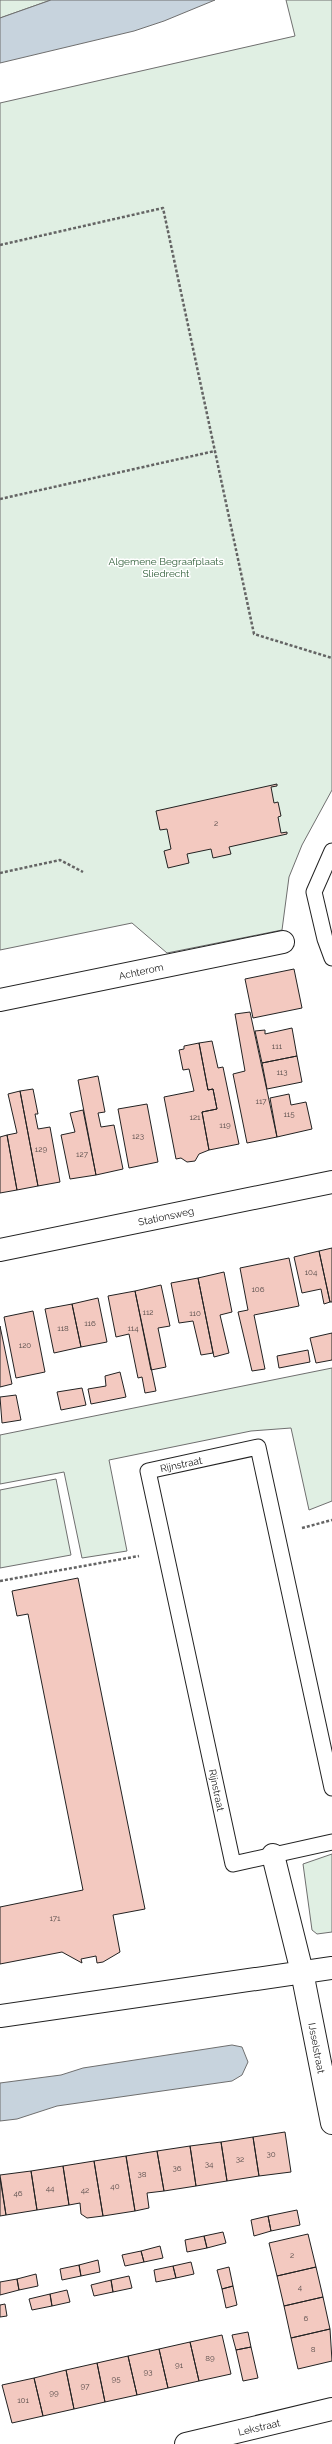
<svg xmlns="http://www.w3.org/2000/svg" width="332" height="2444" font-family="Raleway,sans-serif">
  <rect width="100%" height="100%" fill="#fff"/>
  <path fill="#e0efe3" stroke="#6f6f6f" d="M0,0H51L0,18Z
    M286,0H332V790L302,845L289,877L282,930L167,953L132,923L0,950V103L295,36Z
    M332,1368V1501L309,1510L291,1428L251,1431L109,1460L127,1551L82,1558L64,1472L0,1484V1435Z
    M56,1479L71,1555L0,1568V1490Z
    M332,1854V1932L317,1934L312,1930L303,1864Z"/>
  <path fill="#c7d3dd" stroke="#6f6f6f" d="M51,0H215L164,21L134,31L0,63V18Z
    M232,2045L242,2047L248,2062L242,2075L232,2081L57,2106L17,2119L0,2121V2083L61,2075L83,2068Z"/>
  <path fill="#f3c9c0" stroke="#222" d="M277,784V786L271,787L274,803L278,802L281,816L278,817L281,833L287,832V834L229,847L231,854L213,858L211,849L187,854L189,863L168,868L164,851L171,849L167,829L160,830L156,811Z
    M294,969L302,1008L253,1018L245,979Z
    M250,1012L277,1137L247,1143L233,1074L245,1071L235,1014Z
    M292,1028L297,1056L262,1063L255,1031L265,1030V1034Z
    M212,1041L218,1068L223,1067L239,1144L209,1150L202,1112L217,1109L213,1089L208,1090L199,1043Z
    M199,1043L208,1090L213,1089L217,1109L202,1112L209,1150L199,1154L195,1161L187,1162L181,1158L176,1159L164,1097L194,1091L189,1069L183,1070L179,1050L184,1049V1046Z
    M297,1056L302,1082L267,1089L262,1063Z
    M98,1076L105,1112L98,1113L101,1127L114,1125L123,1169L96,1175L78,1080Z
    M33,1089L38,1114H35L38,1129L50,1127L60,1182L38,1186L20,1091Z
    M20,1091L38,1186L17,1190L7,1135L17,1133L8,1094Z
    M289,1094L291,1105L306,1102L312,1129L277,1137L270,1098Z
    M147,1104L158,1162L129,1168L118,1109Z
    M83,1110L96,1175L70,1179L61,1135L75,1132L70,1113Z
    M7,1135L17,1190L0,1193V1137Z
    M332,1248V1302H330L319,1251Z
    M319,1251L330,1302L324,1304L321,1289L302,1293L294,1257Z
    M289,1258L299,1306L254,1315L265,1369L252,1371L238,1312L248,1310L240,1268Z
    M224,1272L232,1312L220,1315L229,1353L214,1357L198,1278Z
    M198,1278L213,1353L201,1355L193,1321L179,1323L171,1283Z
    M161,1285L170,1326L158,1328L166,1367L151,1370L135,1291Z
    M135,1291L156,1391L145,1393L142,1377L138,1378L129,1334L116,1337L108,1296Z
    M98,1298L107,1342L81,1347L72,1304Z
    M72,1304L81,1347L54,1353L45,1309Z
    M33,1311L45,1372L16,1378L4,1317Z
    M0,1326L12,1384L0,1387Z
    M332,1333V1360L316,1363L310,1338Z
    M308,1350L310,1362L279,1368L277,1356Z
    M120,1372L126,1397L91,1404L88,1389L106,1386L105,1376Z
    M82,1388L86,1405L61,1410L57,1392Z
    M16,1395L21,1420L2,1423L0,1397Z
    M78,1578L145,1909L113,1915L120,1952L103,1962L97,1963L96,1956L81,1959L82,1963L62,1952L0,1964V1907L83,1890L28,1614L17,1616L12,1591Z
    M285,2132L291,2172L259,2176L253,2137Z
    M253,2137L259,2176L227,2181L221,2142Z
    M221,2142L227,2181L196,2186L190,2146Z
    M190,2146L196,2186L164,2191L157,2151Z
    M157,2151L164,2191L147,2193L149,2208L135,2211L126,2156Z
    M126,2156L135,2211L103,2216L94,2161Z
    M94,2161L103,2216L87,2218L81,2214L80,2203L69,2205L63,2166Z
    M63,2166L69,2205L37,2210L31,2171Z
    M31,2171L37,2210L6,2215L0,2175Z
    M0,2178L6,2215L0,2216Z
    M297,2210L300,2225L271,2231L268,2216Z
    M268,2216L271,2231L254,2236L251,2220Z
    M223,2232L226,2243L207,2248L204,2236Z
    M308,2234L316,2267L277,2276L269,2243Z
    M204,2236L207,2248L187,2252L185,2240Z
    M160,2246L163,2258L144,2262L141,2251Z
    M141,2251L144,2262L125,2266L122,2255Z
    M98,2260L100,2272L81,2276L79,2265Z
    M191,2262L194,2274L176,2278L173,2266Z
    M79,2265L81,2276L62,2280L60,2269Z
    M173,2266L176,2278L156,2282L154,2270Z
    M229,2267L233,2286L222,2289L217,2270Z
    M316,2267L323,2297L284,2306L277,2276Z
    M36,2274L38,2286L19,2290L17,2279Z
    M129,2276L132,2288L113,2292L111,2280Z
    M17,2279L19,2290L0,2295V2282Z
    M111,2280L113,2292L94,2296L91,2285Z
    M233,2286L237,2305L226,2308L222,2289Z
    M67,2290L70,2302L52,2306L50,2294Z
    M50,2294L52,2306L32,2310L29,2299Z
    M323,2297L330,2329L291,2338L284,2306Z
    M5,2304L7,2316L0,2317V2305Z
    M330,2329L332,2361L298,2369L291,2338Z
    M248,2332L251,2347L236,2350L232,2335Z
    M222,2335L231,2374L199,2381L190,2342Z
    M190,2342L199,2381L168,2388L159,2349Z
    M251,2347L258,2378L243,2381L236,2350Z
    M159,2349L168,2388L137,2395L128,2356Z
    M128,2356L137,2395L105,2402L97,2363Z
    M97,2363L105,2402L74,2409L66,2370Z
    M66,2370L74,2409L43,2416L34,2378Z
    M34,2378L43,2416L12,2423L2,2385Z"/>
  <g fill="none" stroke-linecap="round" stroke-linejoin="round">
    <defs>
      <path id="service" d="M332,851L314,892L325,939L332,958
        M332,1788L258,1447L148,1471L233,1864L332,1842"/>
      <path id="minor" d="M0,1000L283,942
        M273,1855L302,1972L332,2123
        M0,2016L332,1968
        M186,2444L332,2409"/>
      <path id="tertiary" d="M0,1250L332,1182"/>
    </defs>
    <use href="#service" stroke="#222" stroke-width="17"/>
    <use href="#minor" stroke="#222" stroke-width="24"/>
    <use href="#tertiary" stroke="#222" stroke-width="24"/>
    <path stroke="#646464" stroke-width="2.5" stroke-dasharray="3 2" stroke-linecap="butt" d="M0,245L163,208L254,634L332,658
      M0,499L215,451
      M0,873L60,860L83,872
      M302,1528L332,1520
      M0,1581L139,1556"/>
    <use href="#service" stroke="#fff" stroke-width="15"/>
    <use href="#minor" stroke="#fff" stroke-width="22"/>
    <use href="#tertiary" stroke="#fff" stroke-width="22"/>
  </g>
  <g text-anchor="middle" stroke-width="3" stroke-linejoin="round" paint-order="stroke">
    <g font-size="8" fill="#564c4a">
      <text x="216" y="826">2</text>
      <text x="277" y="1049">111</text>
      <text x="282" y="1075">113</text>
      <text x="261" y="1104">117</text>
      <text x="289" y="1117">115</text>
      <text x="195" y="1120">121</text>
      <text x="225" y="1128">119</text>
      <text x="138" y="1139">123</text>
      <text x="41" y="1152">129</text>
      <text x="82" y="1157">127</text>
      <text x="311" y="1275">104</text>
      <text x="258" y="1292">106</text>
      <text x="148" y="1315">112</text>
      <text x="195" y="1316">110</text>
      <text x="90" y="1326">116</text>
      <text x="63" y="1331">118</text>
      <text x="133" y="1331">114</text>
      <text x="25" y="1348">120</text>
      <text x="55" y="1921">171</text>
      <text x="271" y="2157">30</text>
      <text x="240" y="2162">32</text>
      <text x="209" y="2167">34</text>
      <text x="177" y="2171">36</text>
      <text x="142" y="2177">38</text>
      <text x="115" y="2189">40</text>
      <text x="50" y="2191">44</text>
      <text x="85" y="2193">42</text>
      <text x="18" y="2196">46</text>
      <text x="292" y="2258">2</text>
      <text x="300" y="2290">4</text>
      <text x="306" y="2321">6</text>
      <text x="313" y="2352">8</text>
      <text x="210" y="2361">89</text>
      <text x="179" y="2368">91</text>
      <text x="148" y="2375">93</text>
      <text x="116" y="2382">95</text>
      <text x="85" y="2389">97</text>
      <text x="54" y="2396">99</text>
      <text x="23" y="2403">101</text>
    </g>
    <g font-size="10" fill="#2f5e38" stroke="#fff">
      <text x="166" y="565">Algemene Begraafplaats<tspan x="166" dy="12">Sliedrecht</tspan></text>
    </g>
    <g font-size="10" fill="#222" stroke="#fff">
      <text transform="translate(141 971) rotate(-12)" y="4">Achterom</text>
      <text transform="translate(166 1216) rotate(-12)" y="4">Stationsweg</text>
      <text transform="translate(181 1464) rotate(-12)" y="4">Rijnstraat</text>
      <text transform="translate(217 1790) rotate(78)" y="4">Rijnstraat</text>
      <text transform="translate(317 2048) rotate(79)" y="4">IJsselstraat</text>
      <text transform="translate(259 2427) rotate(-13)" y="4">Lekstraat</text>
    </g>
  </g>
</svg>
